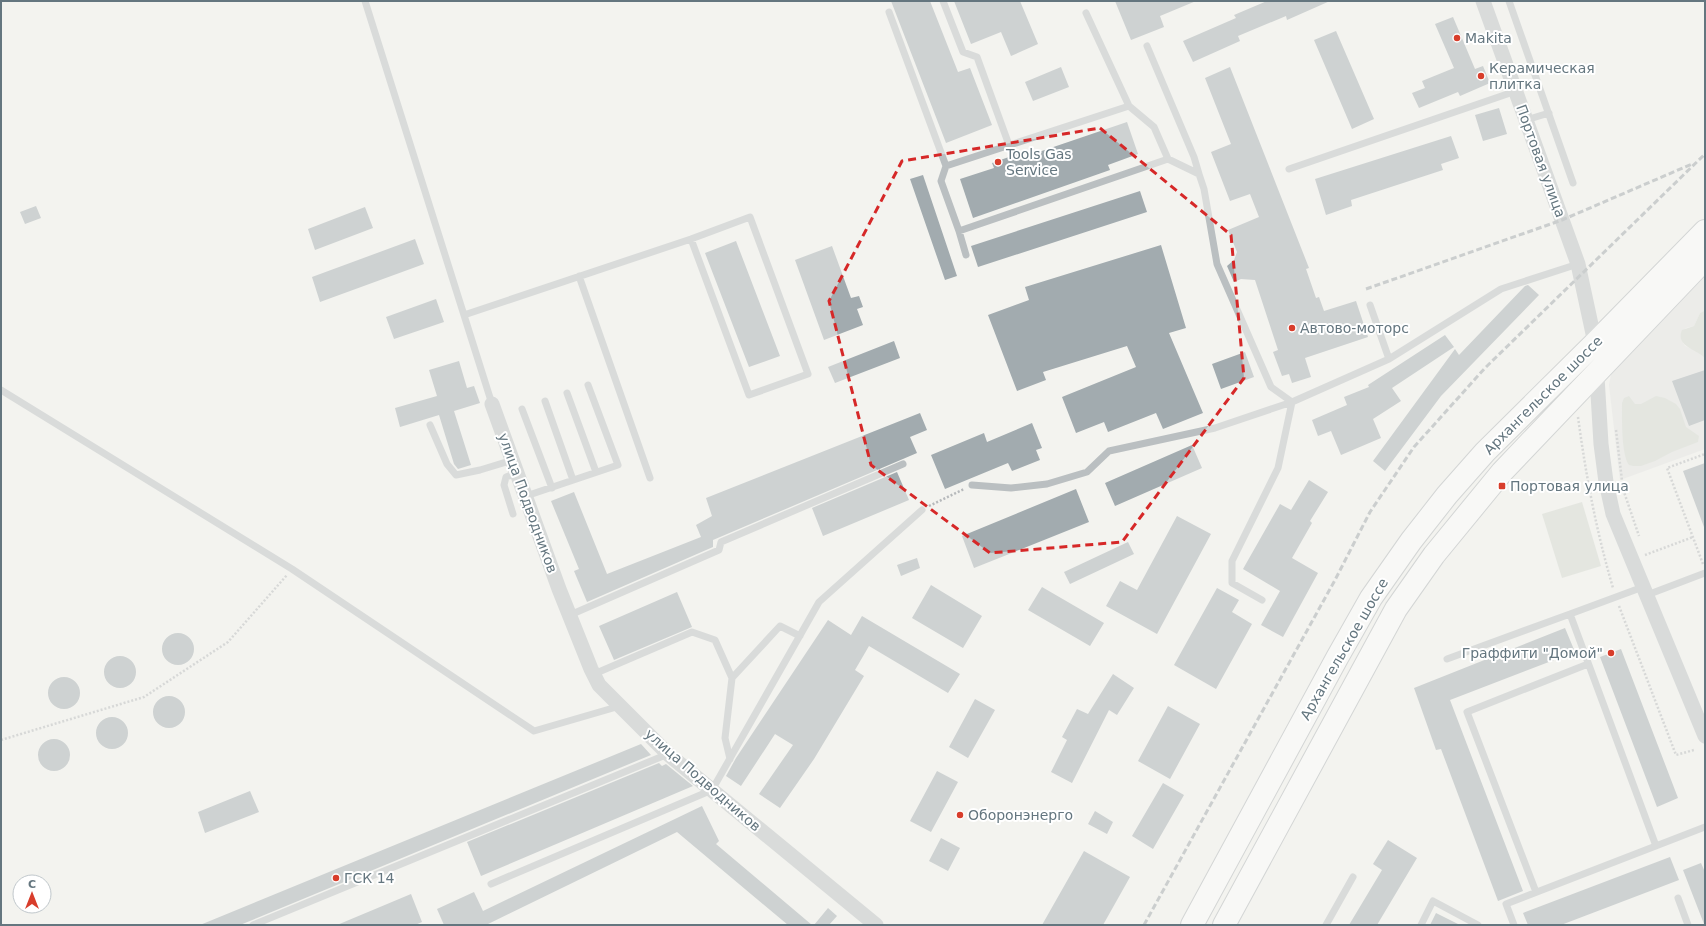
<svg xmlns="http://www.w3.org/2000/svg" width="1706" height="926" font-family="'DejaVu Sans',sans-serif">
  <rect width="100%" height="100%" fill="#f3f3ef"/>
  <path fill="#e4e4e3" d="M1705,276V314L1704,311L1700,313L1694,326L1686,328L1681,333L1683,343L1685,346L1698,352L1705,358V449L1620,480L1609,385L1612,370L1621,358Z"/>
  <path fill="#d3d8cf" d="M1704,311L1705,314V358C1696,349 1675,346 1682,330L1694,326L1700,313Z
    M1629,396L1635,404H1641L1656,396L1665,398L1676,404L1680,409L1686,427L1699,436L1698,442L1672,452L1655,461L1641,466H1633L1629,465C1621,454 1622,417 1622,403L1624,398Z
    M1582,502L1601,566L1562,578L1542,514Z"/>
  <path fill="#a2abaf" d="M891,1H930L958,72L970,68L992,125L946,143Z
    M954,1H1020L1038,44L1011,56L1001,32L971,44Z
    M1115,1H1196L1160,16L1164,27L1131,40Z
    M1267,1H1330L1287,20L1286,16L1238,36L1240,41L1193,62L1183,41L1236,18L1234,15Z
    M1453,17L1475,69L1483,66L1490,83L1460,96L1458,92L1419,108L1412,93L1425,88L1422,81L1454,68L1435,24Z
    M1336,31L1374,119L1352,129L1314,40Z
    M1061,67L1069,87L1033,101L1025,82Z
    M1230,67L1309,268L1306,269L1316,298L1319,297L1324,311L1356,301L1368,337L1305,358L1311,377L1292,383L1289,374L1282,376L1273,352L1278,350L1255,280L1241,279L1234,282L1227,266L1234,260L1237,252L1228,230L1259,217L1250,194L1230,201L1211,152L1231,144L1205,78Z
    M1499,108L1507,134L1483,141L1475,115Z
    M1127,122L1138,154L1108,165L1110,170L973,218L960,179L994,168L992,163L1023,152L1024,157Z
    M1451,136L1459,158L1441,164L1443,170L1351,200L1352,206L1326,215L1315,179Z
    M923,175L957,276L945,280L910,179Z
    M1140,191L1147,212L978,267L971,246Z
    M36,206L41,218L25,224L20,212Z
    M365,207L373,228L315,250L308,229Z
    M415,239L424,264L320,302L312,277Z
    M736,241L780,356L749,367L705,253Z
    M1161,245L1186,328L1169,333L1203,413L1163,429L1156,413L1108,432L1104,422L1076,433L1062,397L1136,367L1127,346L1043,372L1046,380L1017,391L988,315L1029,300L1025,287Z
    M832,246L851,298L859,296L863,307L857,309L863,325L824,340L795,260Z
    M1528,285L1539,295L1441,396L1385,471L1373,461L1455,349L1459,355L1525,286Z
    M436,299L444,322L394,339L386,317Z
    M1445,335L1454,347L1392,388L1401,401L1373,419L1381,438L1341,455L1331,431L1318,436L1312,420L1347,405L1344,397L1369,387L1368,385Z
    M894,341L900,358L835,383L828,367Z
    M1245,352L1254,377L1221,389L1212,364Z
    M459,361L467,388L474,386L480,403L454,411L471,465L458,469L454,464L439,415L400,427L395,408L437,396L429,370Z
    M1705,370V420L1689,426L1672,381Z
    M920,413L927,430L910,437L917,453L713,540V547L587,602L574,571L579,569L551,501L574,492L607,574L701,537L696,525L712,516L706,498Z
    M1032,423L1042,448L1036,450L1040,460L1012,471L1008,463L945,489L931,455L984,433L987,442Z
    M1192,445L1202,468L1115,506L1105,483Z
    M1705,463V527H1704L1683,471Z
    M897,472L909,500L823,536L812,508Z
    M1309,480L1328,492L1310,521L1312,523L1292,558L1318,573L1283,637L1261,625L1280,591L1243,569L1280,504L1291,510Z
    M1076,489L1089,522L974,568L962,536Z
    M1177,516L1211,534L1157,634L1106,606L1120,581L1137,590Z
    M1128,542L1134,554L1070,584L1064,572Z
    M917,558L920,568L901,576L897,565Z
    M931,585L982,616L963,648L912,618Z
    M1042,587L1104,623L1090,646L1028,610Z
    M1217,588L1239,600L1232,612L1252,624L1216,689L1174,665Z
    M677,592L692,627L614,660L599,626Z
    M862,616L960,674L948,693L869,646L855,670L864,676L814,759L780,808L759,794L793,745L775,734L741,786L726,776L736,758L828,620L851,635Z
    M1565,628L1575,652L1450,700L1523,891L1498,901L1441,749L1436,750L1414,688Z
    M162 649a16 16 0 1 1 32 0a16 16 0 1 1-32 0Z
    M1621,649L1678,798L1657,807L1600,657Z
    M104 672a16 16 0 1 1 32 0a16 16 0 1 1-32 0Z
    M1113,674L1134,688L1117,715L1109,710L1072,783L1051,772L1067,740L1062,737L1077,709L1088,714Z
    M48 693a16 16 0 1 1 32 0a16 16 0 1 1-32 0Z
    M153 712a16 16 0 1 1 32 0a16 16 0 1 1-32 0Z
    M975,699L995,710L968,758L949,747Z
    M1168,706L1200,724L1170,779L1138,761Z
    M96 733a16 16 0 1 1 32 0a16 16 0 1 1-32 0Z
    M38 755a16 16 0 1 1 32 0a16 16 0 1 1-32 0Z
    M641,744L651,755L240,925H200Z
    M659,763L662,766L666,764L693,786L481,876L467,842Z
    M937,771L958,782L931,832L910,821Z
    M1163,783L1184,795L1153,849L1132,836Z
    M250,791L259,812L205,833L198,812Z
    M702,806L719,841L716,844L812,925H788L677,832L486,925H444L437,909L474,892L483,911Z
    M1095,811L1113,822L1107,834L1088,824Z
    M941,838L960,848L948,871L929,861Z
    M1388,840L1417,858L1377,925H1349L1382,870L1373,864Z
    M1084,851L1130,877L1103,925H1042Z
    M1670,857L1679,880L1561,925H1528L1523,913Z
    M1701,863L1705,872L1704,924L1683,870Z
    M411,894L422,922L415,925H337Z
    M828,908L837,916L829,925H814Z
    M1436,913L1460,925H1430Z"/>
  <g fill="none" stroke-linecap="round" stroke-linejoin="round">
    <defs>
      <path id="primary" d="M1192,925L1337,658L1371,598L1411,541L1447,495L1485,452L1595,343L1705,231
        M1224,925L1396,609L1434,555L1502,472L1705,259"/>
    </defs>
    <use href="#primary" stroke="#aeb3b6" stroke-width="24"/>
    <path stroke="#b6b9bb" stroke-width="2.5" stroke-dasharray="2 2" stroke-linecap="butt" d="M1578,417C1586,476 1596,530 1613,588
      M1616,430L1623,489L1639,536
      M929,506L964,489
      M1645,555L1693,537
      M1703,564L1667,468L1705,454
      M1619,606L1676,755L1694,750
      M1,740L144,697L228,642L287,575"/>
    <path stroke="#babfc1" stroke-width="7" d="M365,1L492,404
      M943,1L963,52L977,57L1009,145
      M1509,1L1573,183
      M889,12L946,166L941,181L959,231L966,255
      M1086,13L1129,106
      M1147,46L1194,157L1199,174
      M1526,120L1549,113
      M946,166L1129,106L1154,127L1168,159
      M1289,169L1516,91
      M959,231L1168,159L1199,174L1204,189L1217,264L1271,387L1292,402
      M579,276L650,478
      M1370,305L1389,359
      M464,315L691,239L750,217L808,374L749,395L691,239
      M1,390L292,569L534,731L620,706
      M567,393L596,472
      M545,401L573,480
      M522,409L552,488
      M430,425L447,464L456,475L480,470L513,460
      M972,485L1011,488L1047,484L1087,472L1109,451L1215,428L1292,402L1389,359L1501,289L1578,264
      M526,496L618,465L588,385
      M513,514L504,485L506,477L517,473
      M1643,587L1570,614L1656,846
      M1647,595L1705,573
      M1262,600L1232,583V561L1278,468L1292,402
      M570,615L719,550L721,542L903,464
      M1447,659L1570,614
      M594,674L692,632L715,640L732,678
      M730,759L725,738L732,678L780,626L800,636
      M491,884L712,790L819,602L922,510
      M1536,892L1467,712L1588,664
      M1678,898L1688,925
      M253,925L668,754
      M1326,925L1353,877
      M1421,925L1433,901L1478,925
      M1514,925L1506,904L1705,827"/>
    <path stroke="#babfc1" stroke-width="15" d="M1483,1L1578,264L1595,343L1601,444L1606,482L1613,514L1705,736
      M492,404L559,589L591,669L599,685L668,754L876,925"/>
    <use href="#primary" stroke="#fff" stroke-width="22"/>
    <path stroke="#9ca3a7" stroke-width="3" stroke-dasharray="6 3" stroke-linecap="butt" d="M1366,289L1562,220L1692,164
      M1144,925L1335,580L1370,512L1414,447L1485,368L1705,154"/>
  </g>
  <path d="M0 0H1706V926H0ZM1100,128L1231,235L1244,378L1122,542L990,553L871,465L829,301L902,161Z" fill="#f3f3ef" fill-opacity=".55" fill-rule="evenodd"/>
  <path fill="none" stroke="#d62828" stroke-width="3" stroke-dasharray="8 5" stroke-linejoin="round" d="M1100,128L1231,235L1244,378L1122,542L990,553L871,465L829,301L902,161Z"/>
  <g fill="#d83d2b" stroke="#fff" stroke-width="1.5">
    <circle cx="1457" cy="38" r="4"/>
    <circle cx="1481" cy="76" r="4"/>
    <circle cx="998" cy="162" r="4"/>
    <circle cx="1292" cy="328" r="4"/>
    <rect x="1498" y="482" width="8" height="8" rx="2"/>
    <circle cx="1611" cy="653" r="4"/>
    <circle cx="960" cy="815" r="4"/>
    <circle cx="336" cy="878" r="4"/>
  </g>
  <g text-anchor="middle" stroke-width="4" stroke-linejoin="round" paint-order="stroke">
    <g font-size="14" fill="#64767f" stroke="#fff" text-anchor="start">
      <text x="1465" y="43">Makita</text>
      <text x="1489" y="73">Керамическая<tspan x="1489" dy="16">плитка</tspan></text>
      <text x="1006" y="159">Tools Gas<tspan x="1006" dy="16">Service</tspan></text>
      <text x="1300" y="333">Автово-моторс</text>
      <text x="1510" y="491">Портовая улица</text>
      <text x="1603" y="658" text-anchor="end">Граффити "Домой"</text>
      <text x="968" y="820">Оборонэнерго</text>
      <text x="344" y="883">ГСК 14</text>
    </g>
    <g font-size="14" fill="#64767f" stroke="#fff">
      <text transform="translate(1541 161) rotate(70)" y="5">Портовая улица</text>
      <text transform="translate(1543 395) rotate(-45)" y="5">Архангельское шоссе</text>
      <text transform="translate(528 503) rotate(70)" y="5">улица Подводников</text>
      <text transform="translate(1344 649) rotate(-60)" y="5">Архангельское шоссе</text>
      <text transform="translate(703 780) rotate(41)" y="5">улица Подводников</text>
    </g>
  </g>
  <rect width="1706" height="926" fill="none" stroke="#64767f" stroke-width="4"/>
  <g transform="translate(32 894)"><circle r="19" fill="#ffffff" stroke="#c1c8cc"/>
  <path d="M0-3L7 15L0 10L-7 15Z" fill="#d83d2b"/>
  <text y="-6" font-size="11" font-weight="bold" text-anchor="middle" fill="#64767f">С</text>
  </g>
</svg>
